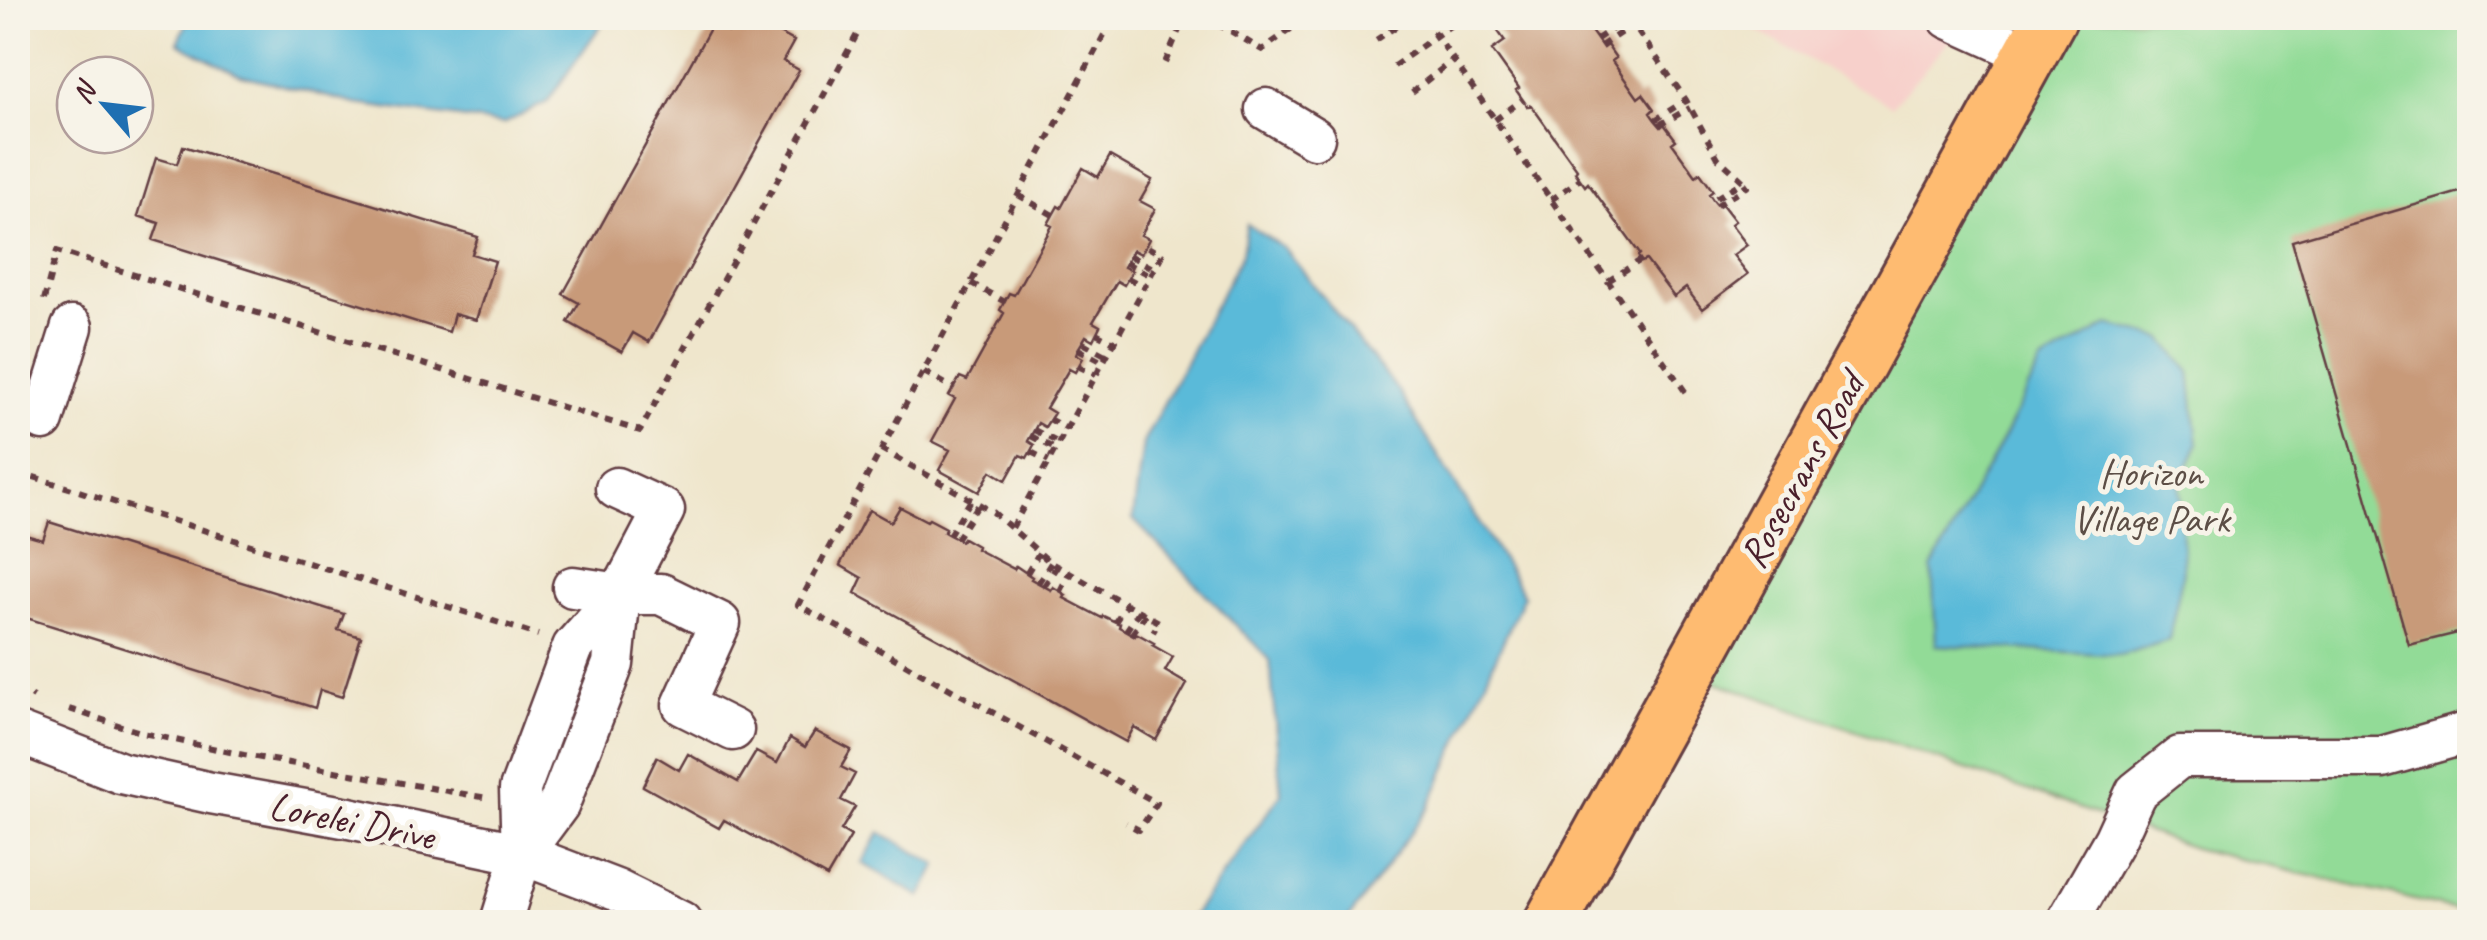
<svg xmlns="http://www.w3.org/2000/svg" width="2487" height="940" font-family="Caveat,sans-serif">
  <rect width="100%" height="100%" fill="#f7f3e8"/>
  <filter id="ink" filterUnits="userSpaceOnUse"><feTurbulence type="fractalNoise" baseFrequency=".01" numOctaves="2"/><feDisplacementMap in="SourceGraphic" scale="20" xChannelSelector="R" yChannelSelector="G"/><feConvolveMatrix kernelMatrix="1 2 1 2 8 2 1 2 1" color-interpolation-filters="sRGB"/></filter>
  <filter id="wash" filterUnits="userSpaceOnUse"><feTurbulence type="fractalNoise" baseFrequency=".0048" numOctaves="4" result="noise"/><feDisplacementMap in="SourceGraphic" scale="40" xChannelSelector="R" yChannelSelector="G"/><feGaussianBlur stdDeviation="2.25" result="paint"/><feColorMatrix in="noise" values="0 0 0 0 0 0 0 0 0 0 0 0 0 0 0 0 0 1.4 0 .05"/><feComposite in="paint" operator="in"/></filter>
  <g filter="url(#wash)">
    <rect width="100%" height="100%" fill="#efe6cc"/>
    <path fill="#f7d0cb" d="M1734,18H1970L1892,106Z"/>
    <path fill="#92db97" stroke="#6e7d61" stroke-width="2.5" d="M2047,18H2469V913L2196,849L1690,673Z"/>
    <path fill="#5abad9" stroke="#526c82" stroke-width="2.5" d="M189,18H606L547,102L503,124L356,104L238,74L178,43Z
      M1247,224L1285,249L1398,391L1524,595L1428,809L1346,922H1188L1281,794L1270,660L1133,519L1143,443L1242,254Z
      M2108,325L2162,338L2190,372L2198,444L2180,485L2183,571L2169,640L2121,655L1936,645L1932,568L2006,433L2041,363Z
      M880,832L938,865L921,897L862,863Z"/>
    <g id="blocks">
      <path fill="#c89a79" d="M736,18H751L794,41L783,61L799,70L649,342L633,333L622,352L568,322L579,303L563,294L713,23L728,32Z
        M1494,18H1587L1595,28L1591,31L1603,48L1607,45L1616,58L1612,61L1638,98L1643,94L1654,109L1650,113L1655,120L1661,127L1664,124L1676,140L1672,143L1696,176L1700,173L1713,191L1709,194L1713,200L1718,206L1721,203L1735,221L1731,224L1747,245L1733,255L1748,274L1702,309L1686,288L1674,297L1646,260L1642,262L1638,256L1640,254L1588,183L1585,186L1575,172L1577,169L1531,105L1528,107L1516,90L1519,88L1492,50L1505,41L1490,20Z
        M183,146L478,237L472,254L495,261L476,320L454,314L449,332L153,240L159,223L138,216L156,158L177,164Z
        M1110,156L1152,180L1140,201L1155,209L1141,235L1149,239L1141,254L1133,250L1124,267L1132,271L1124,285L1117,281L1093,322L1100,326L1093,340L1086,336L1078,349L1076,354L1083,358L1075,372L1069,369L1046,408L1054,413L1045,427L1038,423L1028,441L1034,445L1027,458L1020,455L1006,480L991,471L979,492L939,470L950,450L932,441L955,399L949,396L960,377L967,380L1004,313L1000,310L1009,293L1014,295L1052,226L1048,224L1058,206L1061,208L1083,168L1098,177Z
        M2470,189V630L2409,645L2292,241Z
        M900,507L927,521L929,519L946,528L944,532L949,535L961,541L963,538L977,546L976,549L1014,569L1016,566L1032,577L1031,579L1051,590L1053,587L1066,595L1064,598L1102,618L1103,616L1120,624L1119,627L1135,636L1136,633L1154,643L1152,645L1173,657L1165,671L1187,684L1156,740L1134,727L1126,742L855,593L862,578L840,565L869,510L891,522Z
        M49,522L344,614L338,630L361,637L342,697L320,690L315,708L20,616L25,598L18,596V549L22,534L43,540Z
        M815,731L851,750L841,767L855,774L841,800L855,807L841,830L851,836L827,877L724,820L719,828L643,786L657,757L679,770L688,754L738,782L756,752L777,763L790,738L805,747Z"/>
    </g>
  </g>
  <g filter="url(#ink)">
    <use href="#blocks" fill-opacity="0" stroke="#633d43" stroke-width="2.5"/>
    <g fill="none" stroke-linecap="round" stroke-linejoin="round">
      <defs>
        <path id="minor" d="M1949,18L2030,55
          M1266,109L1314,138
          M43,420L72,327
          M573,587L620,594H661L720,623L683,705L733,730
          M18,733L121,773L211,793L349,818L522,854L616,890L681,922
          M522,854L520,789L573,647L620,594L664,510L616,488
          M501,922L522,854L559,804L613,664L620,594
          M2067,922L2114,840L2136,792L2180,757H2382L2470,732"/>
        <path id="major" d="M1551,922L2050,18"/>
      </defs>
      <use href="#minor" stroke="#633d43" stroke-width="45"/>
      <use href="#major" stroke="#633d43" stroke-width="58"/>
      <path stroke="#633d43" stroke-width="6" stroke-dasharray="8 8" stroke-linecap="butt" d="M1202,18L1227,29L1262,50L1306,18
        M1424,18L1689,397
        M1629,18L1686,100L1718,158L1743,181L1713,200
        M1104,35L798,605L1157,803L1139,830L1126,823
        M1597,39L1629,18
        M1376,40L1409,18
        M1601,46L1632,25
        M1165,63L1184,18
        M1394,66L1461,18
        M1412,92L1453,60
        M1495,120L1522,100
        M1655,120L1686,100
        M1659,125L1690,108
        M1018,195L1053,215
        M1551,200L1580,179
        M1717,205L1747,187L1743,181
        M1130,256L1155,269
        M1126,263L1150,275
        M1128,278L1144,287
        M1608,281L1641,260
        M971,283L1005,302
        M44,300L57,251L640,431L866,18
        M1096,333L1114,342
        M1083,343L1107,356
        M1078,349L1103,362
        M1078,366L1096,375
        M924,372L953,388
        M1049,419L1067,429
        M1034,430L1059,443
        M1031,436L1055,449
        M881,449L993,512L1051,563L1159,622L1153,632
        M1031,452L1049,461
        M18,472L538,635
        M1012,528L1162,255L1146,246
        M949,535L971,500
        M956,539L979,504
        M1027,573L1039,553
        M1038,583L1051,563
        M1044,586L1057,566
        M1060,591L1069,573
        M1115,622L1127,604
        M1126,631L1139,611
        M1132,634L1146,614
        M18,687L34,697
        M69,709L143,733L244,755L487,798"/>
      <use href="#minor" stroke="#fff" stroke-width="40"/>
      <use href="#major" stroke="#febb71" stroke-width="52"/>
    </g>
  </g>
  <g text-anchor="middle" stroke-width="10" stroke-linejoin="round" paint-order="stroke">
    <g font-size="40" fill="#4a1f2b" stroke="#f7f3e8">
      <text transform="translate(1801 470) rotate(-61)" y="14">Rosecrans Road</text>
      <text transform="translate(352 820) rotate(11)" y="14">Lorelei Drive</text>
    </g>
    <g font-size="40" fill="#5c4e46" stroke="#f7f3e8">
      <text x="2151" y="486">Horizon<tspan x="2151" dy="46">Village Park</tspan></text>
    </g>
  </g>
  <rect width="2487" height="940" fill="none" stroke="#f7f3e8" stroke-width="60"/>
  <g transform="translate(105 105) rotate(298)"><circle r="48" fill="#f7f3e8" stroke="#b29e9c" stroke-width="2.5"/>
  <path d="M0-8L18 38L0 25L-18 38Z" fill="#1f6fb2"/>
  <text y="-15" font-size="28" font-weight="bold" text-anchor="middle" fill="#4a1f2b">N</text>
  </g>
</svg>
